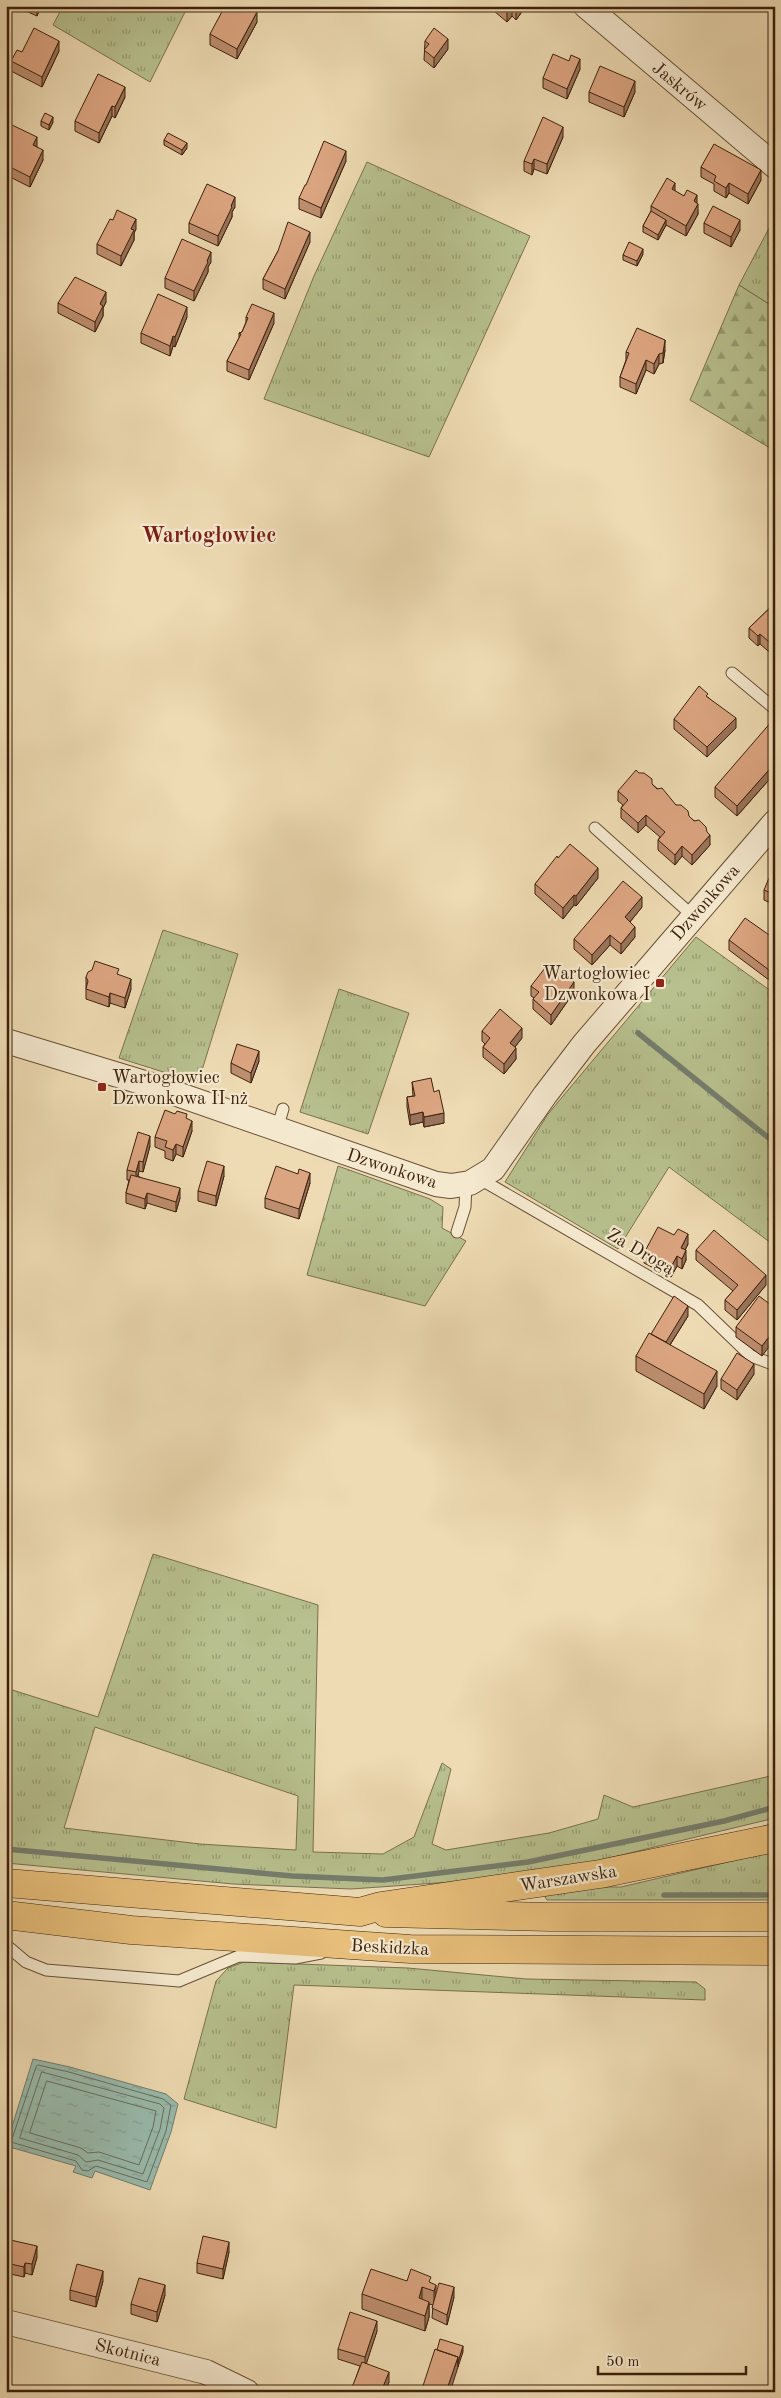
<svg xmlns="http://www.w3.org/2000/svg" width="781" height="2398" font-family="'Old Standard TT',serif">
  <defs>
    <pattern id="grass-tufts" width="24" height="20" patternUnits="userSpaceOnUse" patternTransform="scale(1.25)"><rect width="24" height="20" fill="#b7c08e"/><path d="M3 7l-1-3M5 7V3M7 7l1-3M15 17l-1-3M17 17v-4M19 17l1-3" fill="none" stroke="#969c72"/></pattern>
    <pattern id="forest-firs" width="22" height="20" patternUnits="userSpaceOnUse" patternTransform="scale(1.25)"><rect width="22" height="20" fill="#b7c08e"/><path d="M5 1l3.5 6h-7zM16 11l3.5 6h-7z" fill="#969c72"/></pattern>
    <pattern id="water-ripples" width="26" height="14" patternUnits="userSpaceOnUse" patternTransform="scale(1.25)"><rect width="26" height="14" fill="#99bbad"/><path d="M2 4q2-2 4 0t4 0M15 11q2-2 4 0t4 0" fill="none" stroke="#85a094"/></pattern>
  </defs>
  <rect width="100%" height="100%" fill="#eedbb3"/>
  <filter id="stains"><feTurbulence type="fractalNoise" baseFrequency=".004" numOctaves="4"/><feColorMatrix values="0 0 0 0 .2 0 0 0 0 .09 0 0 0 0 .02 0 0 0 .5 -.17"/></filter>
  <radialGradient id="worn" r=".72"><stop offset=".6" stop-color="#630" stop-opacity="0"/><stop offset="1" stop-color="#630" stop-opacity=".3"/></radialGradient>
  <path fill="url(#grass-tufts)" stroke="#7a704d" fill-rule="evenodd" d="M63,6H188L150,82L53,25Z
    M367,162L530,236L429,457L264,399L314,276Z
    M775,217V308L739,285Z
    M163,930L238,954L198,1083L119,1058Z
    M696,937L775,994V1246L669,1167L618,1249L505,1182L548,1114Z
    M339,989L409,1013L368,1134L300,1112Z
    M338,1166L430,1199L443,1207L442,1228L466,1241L425,1306L307,1275Z
    M153,1554L318,1605L313,1852L383,1854L414,1837L442,1763L451,1769L432,1844L446,1850L549,1833L598,1819L604,1795L633,1807L775,1775V1818L555,1871L494,1879L351,1889L233,1884L6,1863V1688L98,1717ZM95,1727L298,1796L296,1850L200,1844L64,1828Z
    M775,1851V1900H547L545,1897L548,1892L570,1887H621Z
    M244,1962L408,1968L526,1979L696,1982L705,1989V2000L294,1985L276,2128L184,2099L216,1981L228,1968Z"/>
  <path fill="url(#forest-firs)" stroke="#7a704d" d="M739,285L775,308V451L690,400Z"/>
  <path fill="url(#water-ripples)" stroke="#747d6d" d="M33,2059L70,2067L166,2094L178,2104L171,2132L150,2190L95,2171L92,2178L73,2172L76,2166L6,2146Z"/>
  <g fill="none" stroke-linecap="round" stroke-linejoin="round">
    <path stroke="#6a6e5c" stroke-width="1" d="M38,2065L69,2072L163,2099L171,2105L166,2131L147,2182L96,2166L88,2171L82,2170L76,2161L11,2142L36,2067Z
      M42,2072L160,2104L164,2108L160,2129L143,2174L98,2160L86,2162L78,2155L20,2138Z
      M47,2081L156,2111L153,2127L139,2165L99,2152L88,2153L81,2148L30,2133Z"/>
    <path stroke="#747d6d" stroke-width="5.5" d="M638,1033L775,1143
      M6,1849L292,1876L383,1880L528,1862L724,1821L775,1807
      M664,1895H775"/>
    <defs>
      <path id="service" d="M732,673L775,709
        M595,828L693,916
        M277,1129L283,1109
        M480,1179L698,1305L751,1356L775,1365
        M457,1232L465,1207L466,1184
        M6,1945L26,1962L46,1970L179,1981L239,1956L295,1958L321,1953"/>
      <path id="minor" d="M586,6L775,166
        M6,1041L151,1085L436,1184L451,1186L470,1183L493,1169L545,1095L584,1044L775,822
        M6,2322L206,2372L247,2392"/>
      <path id="primary" d="M386,1913L550,1917H775"/>
      <path id="trunk" d="M6,1883L360,1912L381,1906L600,1874L775,1838
        M6,1915L131,1930L410,1949L775,1951"/>
    </defs>
    <use href="#service" stroke="#685036" stroke-width="13"/>
    <use href="#minor" stroke="#685036" stroke-width="26"/>
    <use href="#primary" stroke="#3c210c" stroke-width="29"/>
    <use href="#trunk" stroke="#3c210c" stroke-width="29"/>
    <use href="#service" stroke="#f4e8ce" stroke-width="11"/>
    <use href="#minor" stroke="#f4e8ce" stroke-width="24"/>
    <use href="#primary" stroke="#e7be7a" stroke-width="28"/>
    <use href="#trunk" stroke="#e7be7a" stroke-width="28"/>
  </g>
  <path fill="#bd8e6f" stroke="#3c210c" d="M19,6H41L37,16L19,8Z
    M488,6H526L516,20L512,16L507,22Z
    M257,22L237,59L210,45V34Z
    M425,41L448,49L434,68L424,60Z
    M59,51L42,87L11,71V61L22,52Z
    M569,61L580,69L567,99L543,88V78Z
    M589,92H635L624,117L589,102Z
    M125,97L115,118L112,116L99,143L75,131V121Z
    M41,121L53,122L49,130L41,126Z
    M563,137L547,174L534,169L532,175L524,171V161Z
    M6,138L37,147L43,160L30,187L6,175Z
    M164,140L187,148L182,155L164,145Z
    M346,161L321,218L299,209V198Z
    M701,167L761,180L748,204L729,193L726,198L714,191V184L701,177Z
    M675,191L697,204L698,214L686,236L666,225L658,240L643,232V226L651,211V206Z
    M235,207L232,212V217L218,246L189,233V223Z
    M704,223L740,230L731,247L704,233Z
    M136,229L134,233V240L121,266L97,254V244Z
    M310,242L285,299L263,289V279L278,251Z
    M643,254L637,266L623,260V255Z
    M211,262L208,267V272L194,301L165,288V278Z
    M106,302L103,308V316L95,332L58,313V303Z
    M187,317L175,347L173,346L170,356L141,343V333Z
    M246,317L274,323L249,380L227,371V361L239,338V333L242,332L246,322Z
    M665,350L663,363L659,364L654,374L646,370L636,394L620,387V377L626,360V352Z
    M775,603V657L760,644L758,646L749,638V628Z
    M708,697L736,728L707,757L674,729V719Z
    M775,724V773L737,816L715,797V787Z
    M652,784L707,832L710,845L692,865L682,856L675,865L658,850V840L660,837L646,825L638,833L621,818V808L623,805L618,801V791Z
    M558,858L598,878L576,906L574,905L563,919L535,894V884Z
    M775,881V905L764,900V890Z
    M642,907L630,922L635,937L621,954L610,945L592,965L574,949V939Z
    M772,937L769,980L729,950V940Z
    M119,975L131,989L125,1008L110,1003L109,1007L86,999V977Z
    M531,986L574,992L551,1025L533,1009V999L534,998L531,996Z
    M482,1031L522,1038L515,1047L516,1059L504,1074L483,1057V1047L485,1044L482,1041Z
    M259,1061L251,1083L231,1073V1063Z
    M412,1082L434,1092L444,1123L424,1127L423,1122L410,1125L407,1107V1097L413,1096Z
    M187,1119L192,1131L183,1157L176,1154L173,1161L165,1158V1151L155,1147V1137Z
    M150,1146L143,1172L139,1171L138,1176L180,1198L176,1212L147,1203L145,1209L126,1203V1193L129,1180H127V1170Z
    M224,1176L216,1206L198,1201V1191Z
    M310,1183L299,1219L265,1208V1198Z
    M688,1244L685,1250L686,1260L682,1269L677,1266L671,1277L644,1263V1253Z
    M696,1250L766,1285L737,1320L725,1310V1300L733,1291L696,1260Z
    M775,1308L762,1356L736,1337V1327Z
    M688,1316L670,1345L717,1386L704,1409L636,1371V1356L651,1334Z
    M754,1374L737,1400L721,1389V1379Z
    M6,2239L37,2257L32,2275L25,2273L24,2277L6,2273Z
    M229,2252L223,2279L197,2273V2263Z
    M103,2281L96,2307L70,2300V2290Z
    M407,2281L431,2283L436,2293L454,2297L447,2325L432,2318L433,2305L429,2304V2317L425,2331L362,2309V2294Z
    M165,2295L157,2322L131,2314V2304Z
    M377,2331L366,2363L389,2382L385,2392H351L360,2366L338,2359V2349Z"/>
  <path fill="#9a745a" stroke="#3c210c" d="M37,6H41L37,16Z
    M512,6V16L507,22V12Z
    M518,6H526L516,20V10Z
    M257,12V22L237,59V49Z
    M448,39V49L434,68V58Z
    M59,41V51L42,87V77Z
    M580,59V69L567,99V89Z
    M635,81V92L624,117V107Z
    M125,87V97L115,118V107Z
    M112,106V116L99,143V133Z
    M53,117V122L49,130V125Z
    M563,127V137L547,174V164Z
    M37,137V147L33,145Z
    M187,143V148L182,155V150Z
    M43,150V160L30,187V177Z
    M346,151V161L321,218V208Z
    M534,159V169L532,175V164Z
    M761,170V180L748,204V194Z
    M675,183V193L672,189Z
    M729,183V193L726,198V188Z
    M697,195V206L694,201Z
    M235,197V207L232,212V217L218,246V236Z
    M698,204V214L686,236V226Z
    M136,219V229L134,233V240L121,266V256L131,229Z
    M666,220V225L658,240V235Z
    M740,220V230L731,247V237Z
    M310,232V242L285,299V289Z
    M643,249V254L637,266V261Z
    M211,252V262L208,267V272L194,301V291Z
    M106,292V302L103,308V316L95,332V322L100,304Z
    M187,307V317L175,347V337Z
    M274,313V323L249,380V370Z
    M173,336V346L170,356V346Z
    M665,340V350L663,363V353Z
    M659,354V364L654,374V364Z
    M646,360V370L636,394V384Z
    M760,634V644L758,646V636Z
    M736,718V728L707,757V747Z
    M775,763V773L737,816V806Z
    M646,815V825L638,833V823Z
    M710,835V845L692,865V855Z
    M682,846V856L675,865V855Z
    M598,868V878L576,906V896Z
    M574,895V905L563,919V908Z
    M642,897V907L625,928V917Z
    M635,927V937L621,954V944Z
    M610,935V945L592,965V955Z
    M775,962V972L769,980V970Z
    M131,979V989L125,1008V998Z
    M574,982V992L551,1025V1015Z
    M110,993V1003L109,1007V997Z
    M522,1028V1038L510,1053V1043Z
    M516,1048V1059L504,1074V1064Z
    M259,1051V1061L251,1083V1073Z
    M423,1112V1122L410,1125V1115Z
    M444,1113V1123L424,1127V1117Z
    M192,1121V1131L183,1157V1147Z
    M150,1136V1146L143,1172V1162Z
    M176,1144V1154L173,1161V1150Z
    M139,1161V1171L136,1182V1172Z
    M224,1166V1176L216,1206V1196Z
    M310,1173V1183L299,1219V1209Z
    M180,1188V1198L176,1212V1202Z
    M147,1193V1203L145,1209V1199Z
    M688,1234V1244L681,1258V1248Z
    M686,1250V1260L682,1269V1259Z
    M677,1256V1266L671,1277V1267Z
    M766,1275V1285L737,1320V1310Z
    M688,1306V1316L663,1356V1345Z
    M775,1329V1339L762,1356V1346Z
    M754,1364V1374L737,1400V1390Z
    M717,1371V1386L704,1409V1394Z
    M229,2242V2252L223,2279V2269Z
    M37,2246V2257L32,2275V2264Z
    M25,2263V2273L24,2277V2267Z
    M103,2271V2281L96,2307V2297Z
    M165,2285V2295L157,2322V2312Z
    M436,2285V2300L434,2305V2291Z
    M422,2287V2302L419,2298Z
    M454,2287V2297L447,2325V2315Z
    M429,2302V2317L425,2331V2316Z
    M377,2321V2331L365,2368V2357Z
    M463,2346V2352L458,2367V2362Z
    M458,2357V2367L450,2392H446Z
    M389,2372V2382L385,2392H381Z"/>
  <path fill="#dca581" stroke="#3c210c" d="M225,6H248L257,12L237,49L210,34Z
    M501,6H518L516,10L512,6L507,12Z
    M34,28L59,41L42,77L11,61L17,50L22,52Z
    M434,28L448,39L434,58L424,50L429,44L425,41Z
    M553,54L569,61L571,55L580,59L567,89L543,78Z
    M600,66L635,81L624,107L589,92Z
    M98,74L125,87L115,107L112,106L99,133L75,121Z
    M45,113L53,117L49,125L41,121Z
    M543,117L563,127L547,164L534,159L532,164L524,161Z
    M12,125L37,137L33,145L43,150L30,177L6,165L7,162L6,161V138Z
    M168,133L187,143L182,150L164,140Z
    M324,141L346,151L321,208L299,198L305,185H306Z
    M714,144L761,170L748,194L729,183L726,188L714,181L716,176L701,167Z
    M667,178L675,183L672,189L684,196L687,190L697,195L694,201L698,204L686,226L651,206Z
    M207,184L235,197L231,206L232,207L218,236L189,223Z
    M713,206L740,220L731,237L704,223Z
    M117,210L136,219L131,229L134,230L121,256L97,244L110,219L113,220Z
    M651,211L666,220L658,235L643,226Z
    M288,222L310,232L285,289L263,279L278,251Z
    M182,239L211,252L207,261L208,262L194,291L165,278Z
    M629,242L643,249L637,261L623,255Z
    M75,277L106,292L100,304L103,306L95,322L58,303Z
    M158,294L187,307L175,337L173,336L170,346L141,333Z
    M252,304L274,313L249,370L227,361L241,334L239,333L242,332L248,318L246,317Z
    M637,328L665,340L663,353L659,354L654,364L646,360L636,384L620,377L629,353L626,352Z
    M775,603V647L760,634L758,636L749,628Z
    M699,686L708,694L706,696L710,699L736,718L707,747L674,719Z
    M772,721L775,724V763L737,806L715,787Z
    M636,770L639,773H644L652,779V784L657,789L662,788L676,805H681L688,811L689,816L694,821L699,820L706,827L707,832L710,835L692,855L682,846L675,855L658,840L665,832L646,815L638,823L621,808L628,800L618,791Z
    M570,844L598,868L576,896L574,895L563,908L535,884L557,856L558,858Z
    M769,878L775,881V895L764,890Z
    M623,881L642,897L625,917L635,927L621,944L610,935L592,955L574,939Z
    M745,918L772,937L775,933V962L769,970L729,940Z
    M95,961L119,969L117,974L131,979L125,998L110,993L109,997L86,989L88,981L86,977L88,972L92,970Z
    M557,967L574,982L551,1015L533,999L539,992L531,986L545,968L548,970H555Z
    M500,1009L522,1028L510,1043L516,1048L504,1064L483,1047L490,1038L482,1031Z
    M237,1044L259,1051L251,1073L231,1063Z
    M431,1078L434,1092L439,1090L444,1113L424,1117L423,1112L410,1115L407,1097L415,1096L412,1082Z
    M165,1110L175,1114L177,1111L187,1114L186,1118L192,1121L183,1147L176,1144L173,1150L165,1147L167,1141L155,1137Z
    M138,1132L150,1136L143,1162L139,1161L136,1172L127,1170Z
    M207,1161L224,1166L216,1196L198,1191Z
    M276,1166L298,1174L299,1169L310,1173L299,1209L265,1198Z
    M131,1175L180,1188L176,1202L147,1193L145,1199L126,1193Z
    M658,1227L674,1235L678,1229L688,1234L681,1248L686,1250L682,1259L677,1256L671,1267L644,1253Z
    M714,1230L766,1275L737,1310L725,1300L738,1285L696,1250Z
    M674,1296L688,1306L666,1342L651,1334Z
    M759,1296L775,1308V1329L762,1346L736,1327Z
    M649,1333L717,1371L704,1394L636,1356Z
    M737,1353L754,1364L737,1390L721,1379Z
    M203,2236L229,2242L223,2269L197,2263Z
    M6,2239L37,2246L32,2264L25,2263L24,2267L6,2263Z
    M77,2264L103,2271L96,2297L70,2290Z
    M371,2269L407,2281L411,2269L431,2277L429,2282L436,2285L434,2291L422,2287L419,2298L429,2302L425,2316L362,2294Z
    M139,2278L165,2285L157,2312L131,2304Z
    M439,2283L454,2287L447,2315L432,2308Z
    M350,2312L377,2321L365,2357L338,2349Z
    M440,2339L463,2346L458,2362V2357L437,2350Z
    M435,2349L458,2357L446,2392H421Z
    M362,2362L389,2372L381,2392H355L351,2390Z"/>
  <g fill="#8f2418" stroke="#f4e8ce" stroke-width="2">
    <rect x="655" y="978" width="10" height="10" rx="2.5"/>
    <rect x="97" y="1082" width="10" height="10" rx="2.5"/>
  </g>
  <g text-anchor="middle" stroke-width="4.5" stroke-linejoin="round" paint-order="stroke">
    <g font-size="18" fill="#3c210c" stroke="#f4e8ce">
      <text transform="translate(680 86) rotate(40)" y="6">Jaskrów</text>
      <text transform="translate(705 902) rotate(-49)" y="6">Dzwonkowa</text>
      <text transform="translate(392 1168) rotate(18)" y="6">Dzwonkowa</text>
      <text transform="translate(641 1251) rotate(30)" y="6">Za Drogą</text>
      <text transform="translate(568 1878) rotate(-9)" y="6">Warszawska</text>
      <text transform="translate(390 1947) rotate(3)" y="6">Beskidzka</text>
      <text transform="translate(128 2352) rotate(14)" y="6">Skotnica</text>
    </g>
    <g font-size="18" fill="#3c210c" stroke="#f4e8ce" text-anchor="end">
      <text x="650" y="979">Wartogłowiec<tspan x="650" dy="21">Dzwonkowa I</tspan></text>
      <text x="112" y="1083" text-anchor="start">Wartogłowiec<tspan x="112" dy="21">Dzwonkowa II nż</tspan></text>
    </g>
    <g font-size="22" font-weight="bold" fill="#7a1f14" stroke="#f4e8ce">
      <text x="209" y="542">Wartogłowiec</text>
    </g>
  </g>
  <rect width="781" height="2398" fill="none" stroke="#eedbb3" stroke-width="25"/>
  <rect x="8" y="8" width="766" height="2383" fill="none" stroke="#3c210c" stroke-width="2.5"/>
  <rect x="12" y="12" width="756" height="2373" fill="none" stroke="#3c210c"/>
  <path d="M598 2366v8h148v-8" fill="none" stroke="#3c210c" stroke-width="2.5"/>
  <text x="606" y="2366" font-size="15" fill="#3c210c" stroke="#f4e8ce" stroke-width="4" paint-order="stroke">50 m</text>
  <rect width="100%" height="100%" filter="url(#stains)"/>
  <rect width="100%" height="100%" fill="url(#worn)"/>
</svg>
